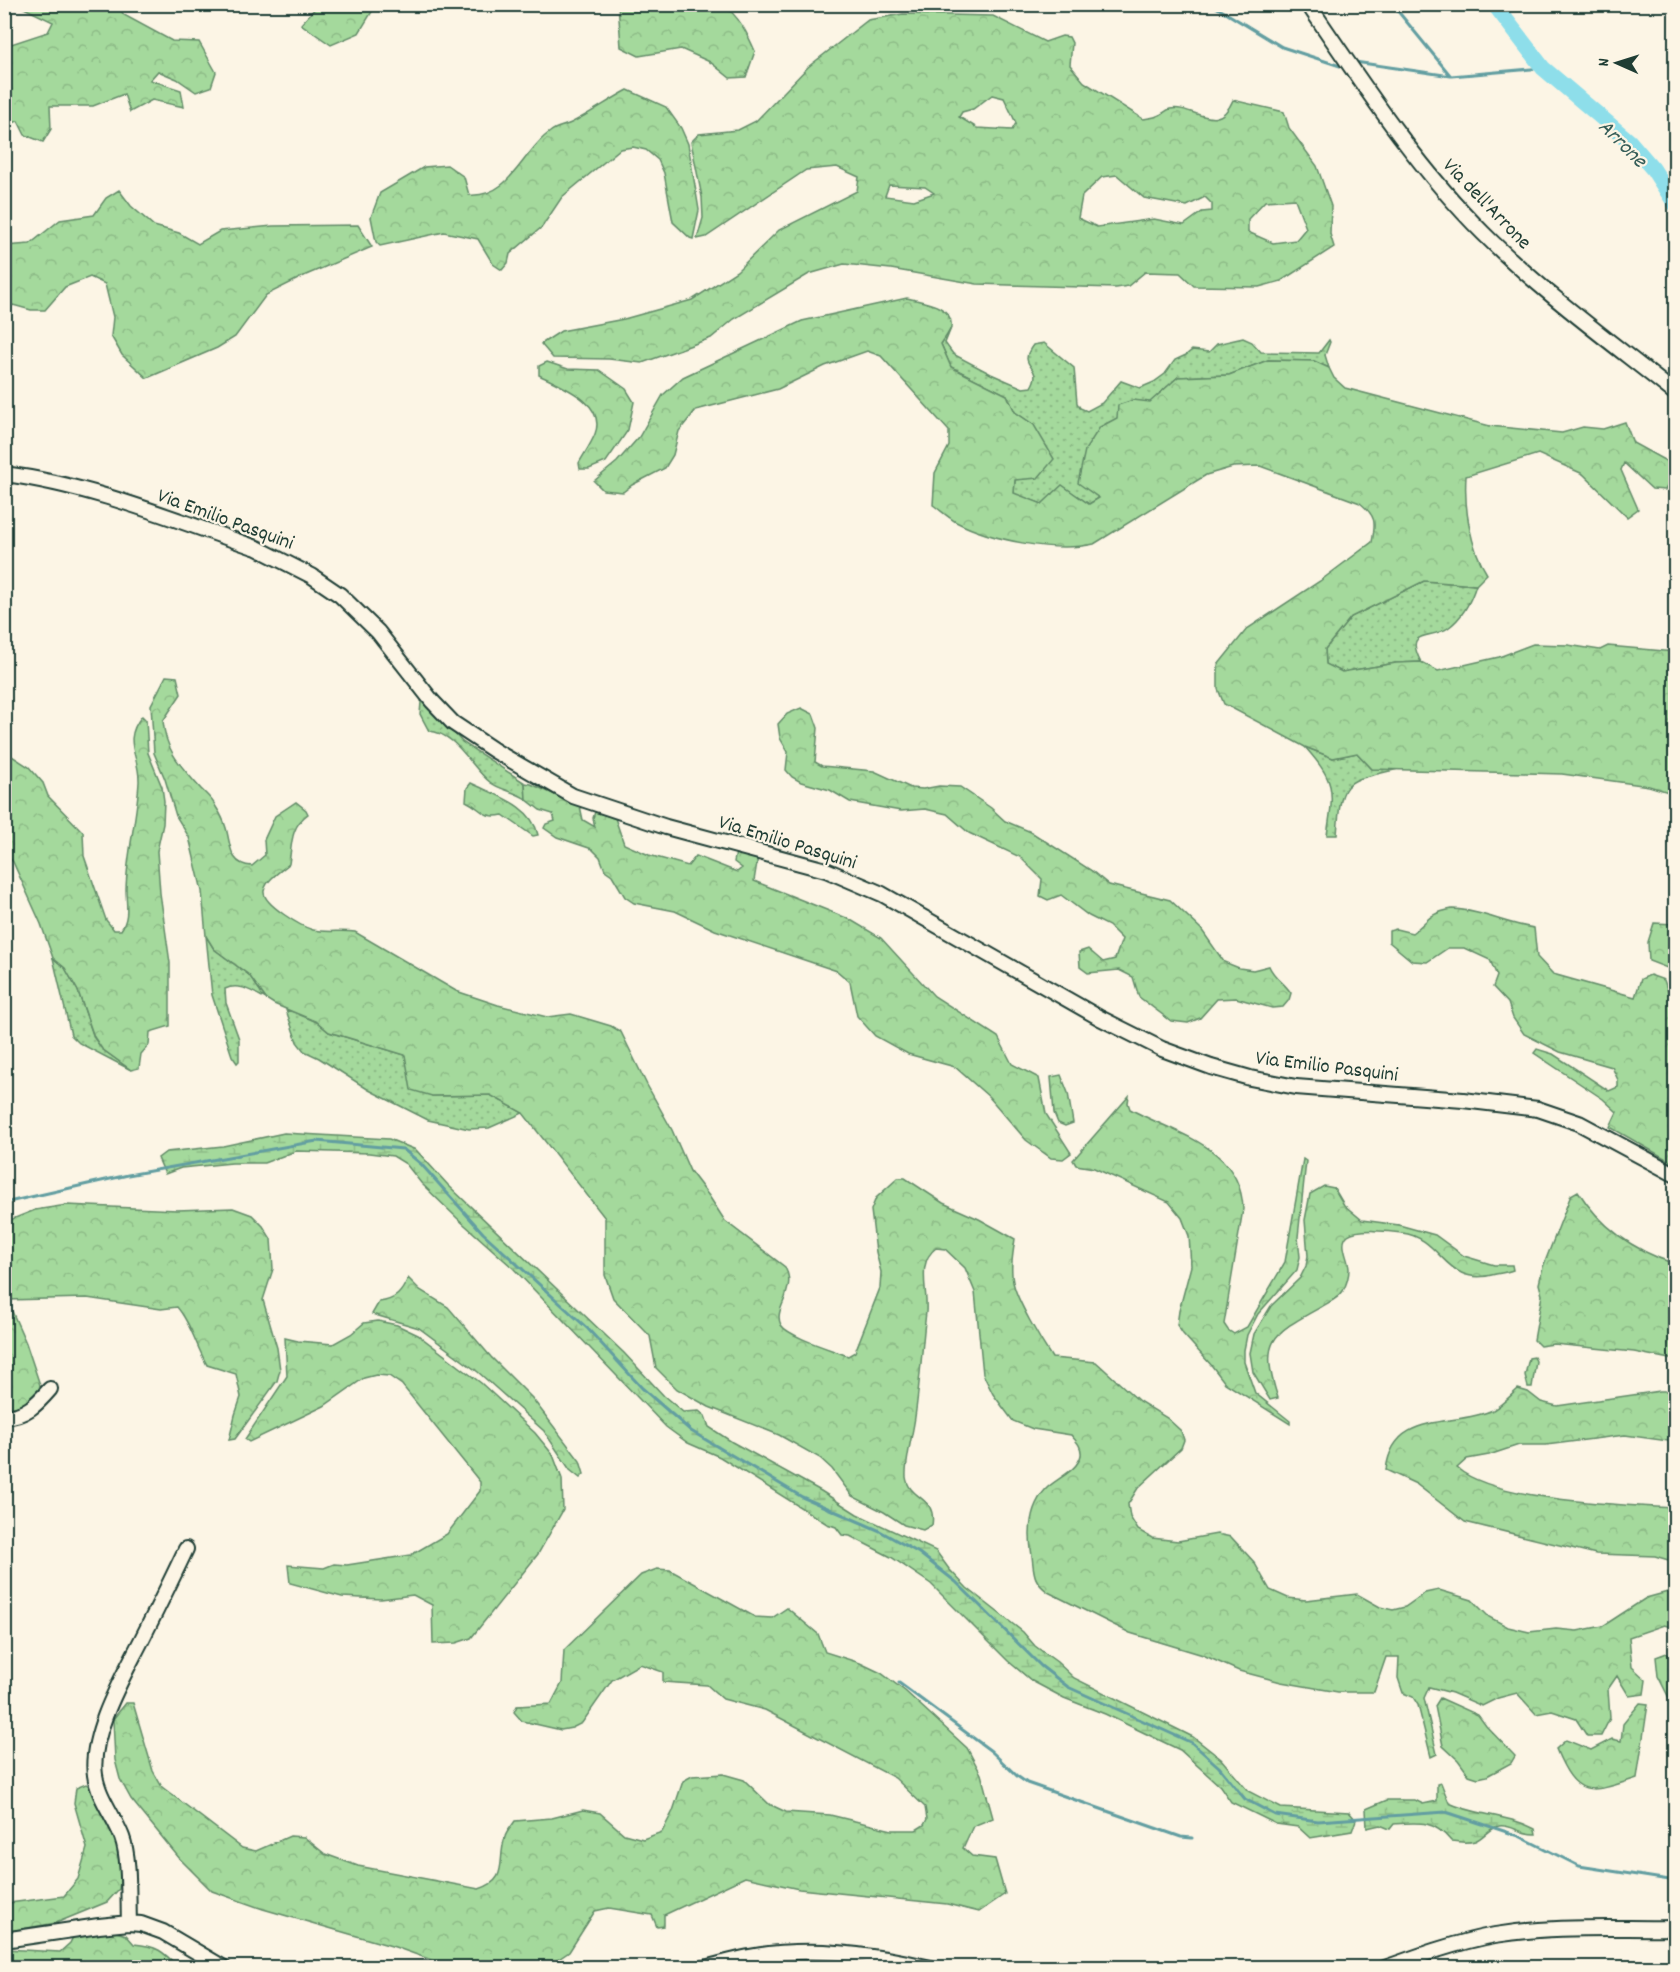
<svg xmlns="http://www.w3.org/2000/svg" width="1680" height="1972" font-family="Dekko,sans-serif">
  <defs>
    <pattern id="grass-dots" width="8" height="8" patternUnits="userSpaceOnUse" patternTransform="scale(1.5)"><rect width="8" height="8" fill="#a4d99c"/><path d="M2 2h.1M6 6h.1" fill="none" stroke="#8dbb87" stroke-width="1.8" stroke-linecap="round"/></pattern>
    <pattern id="forest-crowns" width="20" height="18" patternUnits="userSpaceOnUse" patternTransform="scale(1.5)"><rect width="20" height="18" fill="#a4d99c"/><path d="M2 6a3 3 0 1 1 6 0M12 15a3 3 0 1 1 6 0" fill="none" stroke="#8dbb87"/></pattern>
    <pattern id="wetland-marsh" width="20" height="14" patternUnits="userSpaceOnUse" patternTransform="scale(1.5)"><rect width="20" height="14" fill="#a4d99c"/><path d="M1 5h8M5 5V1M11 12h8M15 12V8" fill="none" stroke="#8dbb87"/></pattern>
  </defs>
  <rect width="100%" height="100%" fill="#fcf5e5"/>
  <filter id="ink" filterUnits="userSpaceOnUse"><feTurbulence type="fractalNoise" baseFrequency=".0167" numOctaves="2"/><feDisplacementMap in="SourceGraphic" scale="12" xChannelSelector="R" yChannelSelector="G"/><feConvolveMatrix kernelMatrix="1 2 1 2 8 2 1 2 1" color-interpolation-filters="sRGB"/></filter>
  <g filter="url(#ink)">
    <path fill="url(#grass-dots)" stroke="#628b68" stroke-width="1.5" d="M951,328L945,343L953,354L991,374L1023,388L1031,387C1045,364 1015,369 1033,345L1044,343L1074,368L1077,403L1080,408L1087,411L1102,403L1121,381L1140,388L1154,382L1165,374L1175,360L1186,355L1192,350L1209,352L1217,344L1243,338L1252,342L1261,352L1319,353L1329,340L1330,342L1325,355L1329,368L1314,361L1268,360L1229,375L1178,377L1150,403L1133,400L1118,418L1100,427L1099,498L1089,504L1062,486L1042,504L1014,494L1015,480L1034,425L1015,412L1007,395L951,367L941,344Z
      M1424,581L1476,585C1471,601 1462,618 1448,628C1431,640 1403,628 1421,662L1396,663L1342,672L1326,665L1325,649L1351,617Z
      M421,702H427L462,742L525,783L526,799C516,792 499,789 491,783C471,768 457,733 429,731L420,714Z
      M1305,747L1333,758L1357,753L1372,769H1398C1344,782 1341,777 1337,835H1327C1334,790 1336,782 1305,747Z
      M206,936L214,949L249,975L266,999C253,992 239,982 225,989L226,1003L239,1039V1061L237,1063L232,1056L212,995Z
      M53,958L65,968L78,991L94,1038L102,1049L131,1070L79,1043L71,1035Z
      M286,1010L299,1013L317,1022L329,1032L405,1055L432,1096L491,1095L523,1113L489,1128L469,1129L428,1120L369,1090L319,1058L304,1051L297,1042Z"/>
    <path fill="url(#forest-crowns)" stroke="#628b68" stroke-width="1.5" fill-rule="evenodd" d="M618,4L723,5C739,16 747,33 755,51L746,77L730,78L710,62L681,49L639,56L621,47Z
      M5,5H117L124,15L172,41L199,42L216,72L211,87L196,92L177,79L158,71L150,80L181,90L184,107L152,100L130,112L124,94L93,106H50L51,129L43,142L25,135L18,121L5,126V46L48,32L53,22L22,7Z
      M318,5V4L376,5L359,33L331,45L301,24Z
      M903,14L993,16L1045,42L1062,36L1069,37L1072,43L1070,65L1084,82L1143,119C1148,118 1153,118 1157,116C1162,115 1166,110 1170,109C1193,104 1217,137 1233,100L1284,112L1289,128L1317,166L1331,206L1330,234L1334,247L1281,281L1259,287L1194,286L1180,273L1145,272L1128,286L1116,288L977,284L891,269L844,264L809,274L734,319L711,338L642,363L609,359L553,358L541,344L561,331L624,319L692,300L737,271L779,230L857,191L859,177L837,167L806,170L706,237L697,239L703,218L702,197L691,142L699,134L738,130L756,121L808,67L868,20ZM992,95L1004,98L1016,123L1012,130L977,128L959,117L962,112L973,109ZM1117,175L1144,198L1187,206L1205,197L1212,204V211L1202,212L1184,225L1154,219L1097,227L1078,218L1082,196L1102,177ZM889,185L925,187L934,193L914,200L885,196ZM1295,199L1306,228L1296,240L1273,243L1248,232V219L1265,201Z
      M628,90L666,107L681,128L688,144L699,210L693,239L690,238L673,222L664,173L658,160L646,150L633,147L620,149L562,197L542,227L510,254L508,263L502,270L493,264L478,239L444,232L380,246L376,242L371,217L380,193L424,167L447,165L464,177L469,195C511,198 522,151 550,132C556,127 565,126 571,123C591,113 609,100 628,90Z
      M119,190L131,206L154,226L179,233L198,244L220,231L273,226L358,225L372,247L306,275L266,295L235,337L217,348L147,378L122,355L111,336L113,317L105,284L90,277L65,287L45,310H31L13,305L5,314V246L30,244L60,220L94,215L106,198Z
      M907,298C922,302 954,305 951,327C950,332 944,339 941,344L951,367L1007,395L1015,412L1034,425L1054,459L1038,478L1015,480L1014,493L1042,504L1062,485L1089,504L1099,498L1078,483L1085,450L1100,427L1117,418L1118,405L1133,400L1150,402L1178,377L1229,375L1268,360L1314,361L1329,368L1334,378L1345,388L1490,426L1562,433L1583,427L1603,429L1625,422L1633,443L1675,466V471L1665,490L1652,489L1624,463L1621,470L1638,509L1627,517L1583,474L1538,454L1466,476C1464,508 1470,547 1487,574L1476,585L1424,581L1351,617L1325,649L1326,664L1342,672L1396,663L1421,662L1438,671L1499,657L1533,644L1568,645L1600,650L1608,646L1675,652V794L1649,786L1562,774L1372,769L1357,753L1333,758L1305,747L1224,704L1218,689V665L1247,629L1320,581L1372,542C1376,522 1376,516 1360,503L1260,466L1233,467L1206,475L1094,544C1055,553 991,540 956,522C948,517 940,510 933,505L935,473L949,446V431L881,356L867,351L825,366L778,389L696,410L679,431L673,455L665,468L632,485L623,492L603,490L594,481L617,462L639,437L663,395L683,377L802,321Z
      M547,362L568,369L599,370L626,389L634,402L628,430L606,462L589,469H580L579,463C584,454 591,444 595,434C607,403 561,386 539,375V366Z
      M166,676L177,677L181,694L163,721C166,753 181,766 201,789C206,794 213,800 216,807C220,813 224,821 226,828C231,845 229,865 252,866L265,855L264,840L275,816L296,802L306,810L308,814C290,827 292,844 289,864C281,871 266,880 264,891C262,904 302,927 313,930C325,933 342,930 355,932L456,991L498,1005L547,1017L571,1014L611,1026L621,1032L647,1085L672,1130L690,1171L709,1196L725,1221L785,1267C791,1279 789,1285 785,1298C782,1306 776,1316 781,1325C789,1337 833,1350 848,1356L855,1352L880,1288L881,1272L876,1252L871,1210L876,1198L898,1178H905L943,1203L979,1219L1015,1239C1013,1253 1010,1268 1013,1282C1017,1301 1041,1341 1052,1358L1096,1362L1139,1401L1167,1418L1181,1431L1184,1440L1181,1448L1138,1488L1128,1504L1130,1517L1138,1530L1152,1538L1178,1541L1217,1534L1231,1537L1254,1562L1270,1590L1288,1598L1306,1600L1357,1594L1380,1607L1393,1610L1405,1607L1425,1593L1439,1590L1472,1600L1489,1617L1508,1627L1529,1632L1556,1629L1577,1631L1603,1626L1646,1598L1675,1590V1628L1664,1625L1629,1637L1632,1667L1646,1680L1644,1694L1629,1696L1617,1676L1608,1689L1610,1718L1601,1736H1587L1576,1719L1552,1711L1536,1714L1517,1693L1498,1698L1482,1706L1452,1693L1429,1687L1424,1698L1437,1754L1431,1757L1418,1705L1413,1697L1403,1693L1398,1678L1399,1657H1386L1374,1692H1338L1281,1682L1239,1671L1203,1655L1130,1633L1048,1592C1033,1581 1034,1573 1032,1556C1028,1533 1029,1508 1045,1490C1055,1479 1078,1471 1081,1455C1082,1446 1076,1441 1071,1435L1033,1429L1013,1421L993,1394L983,1374L975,1292L965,1268L945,1249L936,1248C916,1263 928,1289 926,1312C922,1347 920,1382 915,1417C913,1433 905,1462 906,1477C909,1500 937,1496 932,1525L923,1530L904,1525L884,1512L852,1496L832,1469L820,1458L779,1435L709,1407L677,1389L656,1368L650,1336L613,1298L605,1275V1218L523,1113L490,1095L432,1096L411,1090L405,1055L329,1032L317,1022L274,1004L266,999L249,975L214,949L206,936L202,891L189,837L176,816L165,779L154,753L151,705Z
      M801,708L813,714L818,728L815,762L822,766L874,771L911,788L923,789L939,786L960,787L991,808L1005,821L1031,832L1092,871L1109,885L1170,900L1201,929L1224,962L1239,968L1253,970L1269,966C1274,978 1284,982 1291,993L1289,1000L1283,1007L1272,1008L1236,998L1217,999L1200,1018L1188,1023L1171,1021L1139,997L1133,977L1119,970L1088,973L1080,967L1079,952L1088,949L1103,962L1115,959L1122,939L1109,926L1089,916L1061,895L1048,900L1040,896L1042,879L1020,857L969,833L947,814L925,809L901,811L850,802L830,790L801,782L792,777L786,770L788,752L780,738L778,724L787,714Z
      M142,716L146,720L148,753L162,787L164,801L163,824L157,851L160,893L170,963V1026L150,1032L149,1045L141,1054L139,1068L131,1070L102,1049L94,1037L78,991L65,968L53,958L41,924L13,862L5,853L4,751L29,767L43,783L48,796L83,832L84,856L106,920L114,930H121C130,917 126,904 126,889C127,853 137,818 139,782C140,755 121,742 142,716Z
      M471,783C495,795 532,805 538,835L533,836L503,815C482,819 483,809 466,801L467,788Z
      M525,783L531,784L580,806L583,820L595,827L593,818L595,812L615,818L624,844L649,855L688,866L696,856L737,872L742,868L734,862L736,852L758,856L754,881L849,919L881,938L934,996L998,1037L1012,1064L1039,1078L1046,1114L1071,1153L1063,1159L1051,1158L1026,1140L989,1097L955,1067L908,1054L875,1036L857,1016L850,982L837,971L715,930L675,911L634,903L625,897L612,875L605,870L600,857L592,849L557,837L544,828L546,824L555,821L553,814L540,810L526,799Z
      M1452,909C1480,910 1506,924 1534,928L1537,957L1553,974L1635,997L1641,979L1650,975L1664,980L1668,992L1675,994V1164L1610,1127L1617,1112L1603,1099L1534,1053L1537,1049L1553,1054L1609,1091L1618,1087V1080L1612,1067L1560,1052L1524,1034L1513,1018L1508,1003L1493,987L1497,976L1490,960L1464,948H1448L1427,962L1412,961L1389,942V931L1396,929L1412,933C1430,920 1427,914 1452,909Z
      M1654,923L1675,924V962L1667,968L1649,961L1648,942Z
      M1061,1075L1068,1093L1073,1123L1065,1126L1058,1123L1054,1113L1051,1077Z
      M1129,1096L1128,1103L1130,1109C1175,1134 1241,1146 1243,1209L1224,1324L1228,1330L1234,1334L1247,1327L1285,1262L1303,1159L1306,1161L1298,1237L1300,1257L1297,1270L1258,1314L1247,1335L1244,1350V1362L1255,1393L1290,1421V1424L1225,1383L1212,1366L1183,1334L1177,1325L1179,1311L1191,1266L1189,1236L1182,1218L1169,1202L1094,1168L1076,1165L1073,1160Z
      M1324,1186L1334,1188L1344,1205L1362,1220L1399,1225L1435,1235L1464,1256L1494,1265H1512L1513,1270C1508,1272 1502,1273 1496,1274C1444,1289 1444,1238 1402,1233C1390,1231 1357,1228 1348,1235C1338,1243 1349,1259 1349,1269C1349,1277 1346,1285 1343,1291C1338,1299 1329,1302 1321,1307C1272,1334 1259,1340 1278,1398L1270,1400L1253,1372L1250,1353L1254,1334L1271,1306L1300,1278L1306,1266L1308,1256L1305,1220L1310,1194Z
      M1578,1191C1601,1228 1635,1251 1675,1264V1360L1634,1352L1554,1344L1540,1346L1534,1340L1542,1295L1539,1284L1543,1267L1571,1195Z
      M67,1205L177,1210L233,1208L252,1215L263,1226L271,1239L273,1269L263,1300L277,1348L280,1370L277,1381L235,1439L229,1440L235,1415L241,1397L236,1374L207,1365C196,1346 191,1323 177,1307L161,1309L87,1298L7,1300L26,1343L40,1385L38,1394L19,1409L5,1411V1222L35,1210Z
      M408,1278L420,1290L448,1307L491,1357L532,1398L580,1461L584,1474L580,1478L570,1470L544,1431L478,1372L419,1328L372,1314L379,1302C396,1300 402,1292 408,1278Z
      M378,1321L397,1325L418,1335L481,1383L535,1433L553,1455L562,1479L563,1510L538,1554L471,1638L456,1643L433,1644L432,1605L413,1595L381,1599L342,1597L290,1583L288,1565L324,1568L334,1564L347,1565L411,1555L447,1534L480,1491V1482L402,1385L389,1376L376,1375L364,1378L324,1406L249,1442L245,1439L287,1376L285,1338L298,1341L333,1344L351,1334L364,1323Z
      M1534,1357L1536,1361L1532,1387H1528L1525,1375L1529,1358Z
      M1518,1389L1528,1392L1541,1402L1557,1406L1660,1391H1675V1442L1625,1435L1546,1445H1519L1489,1455L1467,1459L1457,1468C1495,1501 1624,1505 1675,1508V1562L1655,1556L1596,1554L1465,1522L1416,1484L1386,1470C1393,1410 1452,1428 1493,1410C1502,1405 1510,1396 1518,1389Z
      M657,1569L670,1570L755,1617L772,1618L787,1608L818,1634L825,1652L860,1663L881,1673L905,1691L967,1748L981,1774L993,1818L973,1826L963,1848L972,1856L995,1859L1005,1894L979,1912L947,1904L799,1889L745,1877L664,1915V1926L657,1927L652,1915L609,1908L595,1911L569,1952L547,1967H451L395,1947L263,1909L212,1891L180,1859L131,1799L120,1779L115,1760L113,1719L126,1703H133L153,1771L162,1787L242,1848L256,1851L290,1836L304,1837L325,1854L358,1866L479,1889C509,1880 497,1861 505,1837C506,1832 512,1826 515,1821L552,1818L583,1810L600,1813L624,1834L643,1839L662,1832L673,1811L683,1781L692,1776L723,1774L744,1780L769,1804L786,1812L830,1815L892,1830H916L924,1825L927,1819L925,1807L895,1778L765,1710L723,1699L707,1685L663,1682V1672L640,1664L612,1680L582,1723L572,1728L561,1730L522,1721L514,1712L517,1706L551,1704L562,1683L564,1650L641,1575Z
      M1667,1653L1675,1664V1717L1668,1696L1658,1676L1656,1657Z
      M1440,1698L1478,1715L1486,1726L1515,1756L1511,1763L1487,1776L1478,1778L1469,1775L1458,1760L1443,1746L1435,1706Z
      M1640,1703L1648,1704L1637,1778C1591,1793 1577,1800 1556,1749L1566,1740L1591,1750L1612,1739L1621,1741L1623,1724Z
      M86,1784L95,1790L111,1824L123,1859L119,1889L107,1902L56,1923L4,1932V1901L9,1903L64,1896L78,1879L87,1848L74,1803L76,1788Z
      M116,1932L126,1935L134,1944C157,1946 163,1951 178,1967H5L4,1949L60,1952L70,1943L75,1933Z"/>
    <path fill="url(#wetland-marsh)" stroke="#628b68" stroke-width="1.5" d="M284,1133L389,1139L416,1150L448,1185L624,1353L664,1396L683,1412L699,1411L705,1416L709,1427L732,1442L821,1491L857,1514L936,1551L949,1569L967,1588L1023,1632L1035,1646L1057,1662L1074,1678L1193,1737L1221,1759L1248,1791L1281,1808L1349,1812L1356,1820L1352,1831L1310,1838L1298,1827L1276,1824L1231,1802L1220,1786L1180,1750L1105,1714L1064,1698L1032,1681L1008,1661L931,1584L891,1557L850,1536L842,1535L836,1527L827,1524L720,1457L688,1443L666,1427L513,1268L457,1218L421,1183L406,1164L393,1156L369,1153L296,1151L264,1163H232L181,1168L165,1174L158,1158L166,1152L223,1146Z
      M1441,1783L1449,1803C1477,1816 1506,1814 1535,1829L1536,1834C1519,1835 1513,1824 1499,1826C1490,1827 1483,1838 1475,1841C1468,1843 1458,1842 1451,1841C1434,1820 1419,1822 1394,1824L1390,1829L1380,1825L1367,1828L1366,1809L1387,1800H1415L1423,1804L1437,1801V1784Z"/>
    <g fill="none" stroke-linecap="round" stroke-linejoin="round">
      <path stroke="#629ea1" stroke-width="3" d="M1211,4L1282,47L1340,66
        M1392,4L1450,75
        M1355,62L1451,76L1543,68
        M4,1203L128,1175L317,1141L403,1149L421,1164L483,1233L588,1329L642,1388L691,1431L802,1497L878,1530L919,1553L956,1582L1041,1666L1068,1687L1192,1743L1219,1767L1245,1799L1275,1815L1318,1821L1446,1812L1519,1836L1579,1866L1676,1881
        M899,1683L991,1751L1017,1776L1027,1783L1181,1837L1192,1838"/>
      <path stroke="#8edeea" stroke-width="16" d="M1494,4L1543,68L1629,141L1653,169L1676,205"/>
      <defs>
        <path id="minor" d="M1308,4C1362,83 1415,165 1483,233C1542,292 1611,342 1676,394
          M4,474C91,485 175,520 257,548L312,576L340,595L378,632L432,701L453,723L495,751L573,796L666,827L826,870L882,894L1100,1018L1162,1049L1211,1067L1250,1078L1296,1087L1463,1100L1538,1109L1579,1123L1676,1175
          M4,1417C26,1416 37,1404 50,1389
          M129,1923C128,1899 130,1858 122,1837C114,1816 98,1797 95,1775C89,1734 124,1675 142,1639C157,1609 172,1579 186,1549
          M4,1940L99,1926L129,1923L141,1924L163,1932L224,1968
          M704,1968C719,1964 734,1960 749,1957C810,1946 871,1954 931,1968
          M1385,1968C1421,1955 1457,1942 1495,1935C1555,1925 1616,1929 1676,1928"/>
      </defs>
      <use href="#minor" stroke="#1f3d34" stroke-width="18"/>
      <use href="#minor" stroke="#fcf5e5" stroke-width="14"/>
    </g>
  </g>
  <g text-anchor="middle" stroke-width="4.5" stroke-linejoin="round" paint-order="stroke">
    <g font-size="21" fill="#1f3d34" stroke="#fcf5e5">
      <text transform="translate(1488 203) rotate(46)" y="7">Via dell'Arrone</text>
      <text transform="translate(226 518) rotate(20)" y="7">Via Emilio Pasquini</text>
      <text transform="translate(788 841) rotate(17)" y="7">Via Emilio Pasquini</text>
      <text transform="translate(1327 1065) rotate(7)" y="7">Via Emilio Pasquini</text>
    </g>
    <g font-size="22" font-style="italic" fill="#355d58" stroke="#fcf5e5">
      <text transform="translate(1624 142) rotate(45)" y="8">Arrone</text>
    </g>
  </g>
  <rect width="1680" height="1972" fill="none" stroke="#fcf5e5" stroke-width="24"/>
  <rect x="12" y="12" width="1656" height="1948" fill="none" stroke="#1f3d34" stroke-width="2" filter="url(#ink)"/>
  <g transform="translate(1617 63) rotate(273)" stroke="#fcf5e5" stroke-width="4.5" paint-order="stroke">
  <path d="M0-4.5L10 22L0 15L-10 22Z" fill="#1f3d34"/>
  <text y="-9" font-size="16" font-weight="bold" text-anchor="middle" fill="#1f3d34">N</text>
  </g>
</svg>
